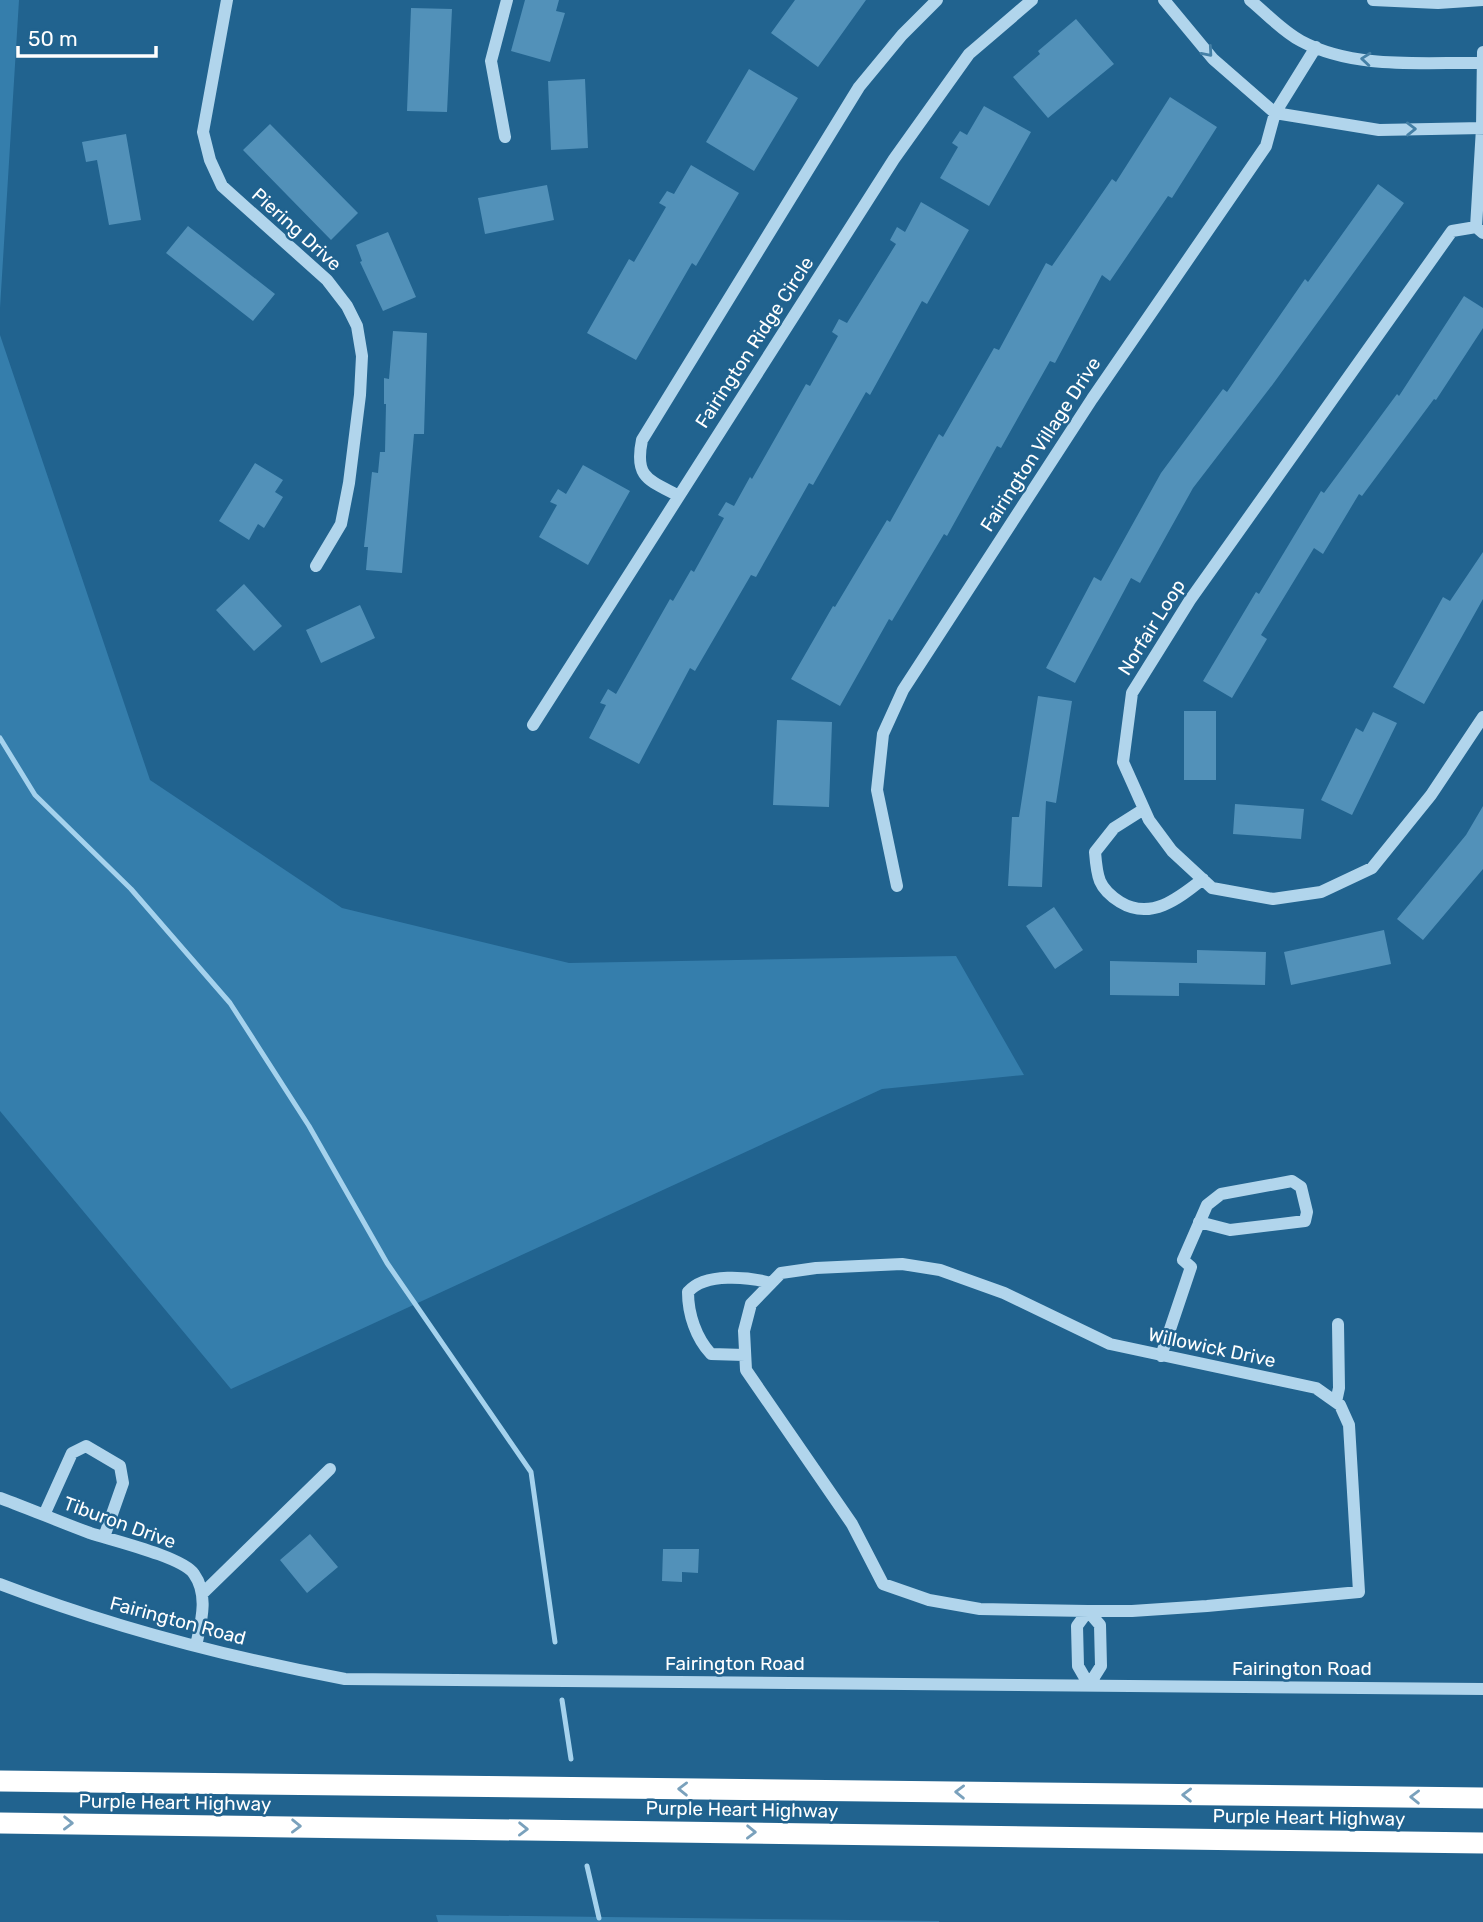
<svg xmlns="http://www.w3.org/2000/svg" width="1483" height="1922" font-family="Rubik,sans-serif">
  <rect width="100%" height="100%" fill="#21638f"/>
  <path fill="#357eac" d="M0,0H19L0,308Z
    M0,335L150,780L342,908L569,963L956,956L1024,1075L882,1089L231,1389L0,1111Z
    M436,1915L939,1921V1922H438Z"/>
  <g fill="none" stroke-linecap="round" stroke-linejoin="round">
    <path stroke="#a5d2ed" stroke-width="5" d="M0,738L35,795L131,889L230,1003L309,1126L387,1263L531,1472L555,1642
      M562,1700L571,1759
      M587,1866L599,1918"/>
  </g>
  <path fill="#5291b9" d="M525,0H559L556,11L565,13L550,62L511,51Z
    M795,0H866L818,67L771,33Z
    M411,8L452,9L447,112L407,111Z
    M1076,19L1114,64L1048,118L1013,77L1040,54L1038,51Z
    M749,69L798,98L754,171L706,142Z
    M585,79L588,148L551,150L548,81Z
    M1170,97L1217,127L1172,198L1168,196L1110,281L1102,275L1055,363L1050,361L1001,448L997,446L947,536L944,534L892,621L889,619L840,706L791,679L833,606L835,607L887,520L890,522L939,434L943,437L994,348L999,350L1046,263L1052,266L1112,179L1116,182Z
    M984,106L1031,132L989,206L940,178L958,147L952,143L960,131L967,135Z
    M270,124L358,213L331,240L243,150Z
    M126,134L141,220L109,225L97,160L86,162L82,142Z
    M691,165L739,193L696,266L692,263L636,360L587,333L629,259L634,262L666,207L659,203L667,191L674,194Z
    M1378,184L1404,203L1273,384L1193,488L1140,583L1131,578L1075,683L1046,668L1094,577L1101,581L1161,473L1223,389L1227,392L1305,279L1308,282Z
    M547,185L554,220L485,234L478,198Z
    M921,202L969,230L927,304L922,301L870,395L866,392L813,485L809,483L756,577L751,575L695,671L690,668L639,764L589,738L606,705L600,703L608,689L616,694L670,599L673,601L691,570L694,572L724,518L718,515L726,502L734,506L750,477L752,479L806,384L810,386L838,336L832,332L839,319L847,323L896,244L890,240L897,227L905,232Z
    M188,226L275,294L253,321L166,253Z
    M388,232L416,297L383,311L360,262L362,261L356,245Z
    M1464,296L1483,308V328L1436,400L1434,399L1362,496L1359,494L1323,554L1314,548L1261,635L1267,639L1232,698L1203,681L1256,592L1259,594L1321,491L1324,493L1397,394L1399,396Z
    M393,331L427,333L424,434H414L402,573L366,570L368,547H364L372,472L378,473L380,452H385L386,404H384V378L389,379Z
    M255,463L283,480L275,492L283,497L264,528L258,524L249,540L219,521Z
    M583,465L630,491L588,565L539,537L557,505L550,502L558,489L566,494Z
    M1483,552V599L1424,704L1393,687L1443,597L1450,601Z
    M244,584L282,626L254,651L216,610Z
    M360,605L375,638L321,663L306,630Z
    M1038,696L1072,701L1056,803L1046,801L1042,887L1008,886L1012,817H1019Z
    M1184,711H1216V780H1184Z
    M1373,712L1397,723L1352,815L1321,800L1356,728L1363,732Z
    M777,720L832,722L829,807L773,805Z
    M1235,804L1304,809L1301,839L1233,834Z
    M1483,806V869L1423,940L1397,919L1466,835Z
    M1054,907L1083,950L1055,969L1026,926Z
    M1384,930L1391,964L1291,985L1284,952Z
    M1197,950L1266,952L1265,985L1179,983V996L1110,995V961L1197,963Z
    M310,1534L338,1567L307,1593L280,1560Z
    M663,1549H699L698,1573L682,1572V1582L662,1581Z"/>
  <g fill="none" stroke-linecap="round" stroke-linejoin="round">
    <path stroke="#b1d5ec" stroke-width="12" d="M227,0L203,132L210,160L222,186L327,280L347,306L357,326L362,356L360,395L349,483L341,524L316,566
      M1164,0L1213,59L1275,113L1379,130L1483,128
      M1250,0C1266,13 1282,31 1301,41C1355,70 1423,62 1483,63
      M1373,0L1438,3L1483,0
      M505,137L491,61L507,0
      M1476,227L1482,128L1483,52
      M1483,233L1476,227L1452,231L1190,600L1132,693L1123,762L1149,820L1172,851L1212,888L1273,899L1321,892L1372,868L1431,795L1483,717
      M679,496C649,480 634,478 642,440L859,87L902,35L937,0
      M533,725L894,159L969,54L1032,0
      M1144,809L1114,828L1095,852C1097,877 1098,888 1120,902C1151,921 1179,898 1203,879
      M897,886L877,790L883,734L903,690L1092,399L1266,146L1275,113L1316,47
      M902,1264L940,1270L1004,1293L1110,1344L1316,1388L1340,1405L1349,1425L1359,1592L1207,1606L1132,1611H1088L980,1609L929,1600L883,1584L852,1524L746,1370L744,1331L751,1304L781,1273L816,1268Z
      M745,1355L711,1354C696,1338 688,1314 688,1292C705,1272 749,1277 771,1283
      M1161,1356L1191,1267L1183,1260L1207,1205L1221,1194L1292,1181L1301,1187L1307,1212L1305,1221L1230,1230L1199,1222
      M1336,1402L1339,1388L1338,1324
      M0,1498C30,1509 60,1522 90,1533C111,1540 183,1557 194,1574C209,1595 201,1622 196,1646
      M44,1515L72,1453L86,1446L120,1466L123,1483L104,1537
      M0,1584C112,1627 227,1657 345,1679L1483,1689
      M203,1593L330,1469
      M1088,1611L1100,1625L1101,1666L1089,1685L1078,1666L1077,1626Z"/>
    <path stroke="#fff" stroke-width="21" d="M0,1781L1483,1798
      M0,1823L1483,1843"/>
  </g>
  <defs><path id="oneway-chevron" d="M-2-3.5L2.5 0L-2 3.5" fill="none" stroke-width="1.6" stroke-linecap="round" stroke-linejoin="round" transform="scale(1.75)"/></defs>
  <g stroke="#4580a6">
    <use href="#oneway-chevron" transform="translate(1208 52) rotate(49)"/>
    <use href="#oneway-chevron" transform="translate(1366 59) rotate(-175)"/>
    <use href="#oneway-chevron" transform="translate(1411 129) rotate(-1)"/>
  </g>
  <g stroke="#7aa1bc">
    <use href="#oneway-chevron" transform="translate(683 1789) rotate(-179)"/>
    <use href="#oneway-chevron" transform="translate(960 1792) rotate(-179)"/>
    <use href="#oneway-chevron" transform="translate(1187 1795) rotate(-179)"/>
    <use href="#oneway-chevron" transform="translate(1415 1797) rotate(-179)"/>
    <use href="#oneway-chevron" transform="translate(68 1823) rotate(1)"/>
    <use href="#oneway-chevron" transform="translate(296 1826) rotate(1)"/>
    <use href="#oneway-chevron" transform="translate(523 1829) rotate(1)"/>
    <use href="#oneway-chevron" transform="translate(751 1832) rotate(1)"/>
  </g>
  <g text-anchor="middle" stroke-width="5" stroke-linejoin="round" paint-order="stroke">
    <g font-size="19" fill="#fff" stroke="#21638f">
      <text transform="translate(297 229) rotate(42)" y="7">Piering Drive</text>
      <text transform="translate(754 342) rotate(-57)" y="7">Fairington Ridge Circle</text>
      <text transform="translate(1040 444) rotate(-57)" y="7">Fairington Village Drive</text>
      <text transform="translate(1151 627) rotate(-58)" y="7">Norfair Loop</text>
      <text transform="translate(1212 1347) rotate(12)" y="7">Willowick Drive</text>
      <text transform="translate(120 1522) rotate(20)" y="7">Tiburon Drive</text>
      <text transform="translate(178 1620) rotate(15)" y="7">Fairington Road</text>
      <text x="735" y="1670">Fairington Road</text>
      <text x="1302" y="1675">Fairington Road</text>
      <text transform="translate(175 1802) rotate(1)" y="7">Purple Heart Highway</text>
      <text transform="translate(742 1809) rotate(1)" y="7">Purple Heart Highway</text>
      <text transform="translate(1309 1817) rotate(1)" y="7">Purple Heart Highway</text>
    </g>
  </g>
  <path d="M18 46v10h138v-10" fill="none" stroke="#ffffff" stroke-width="3.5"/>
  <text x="28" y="46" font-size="21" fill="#ffffff" stroke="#21638f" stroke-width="5" paint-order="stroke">50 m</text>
</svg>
